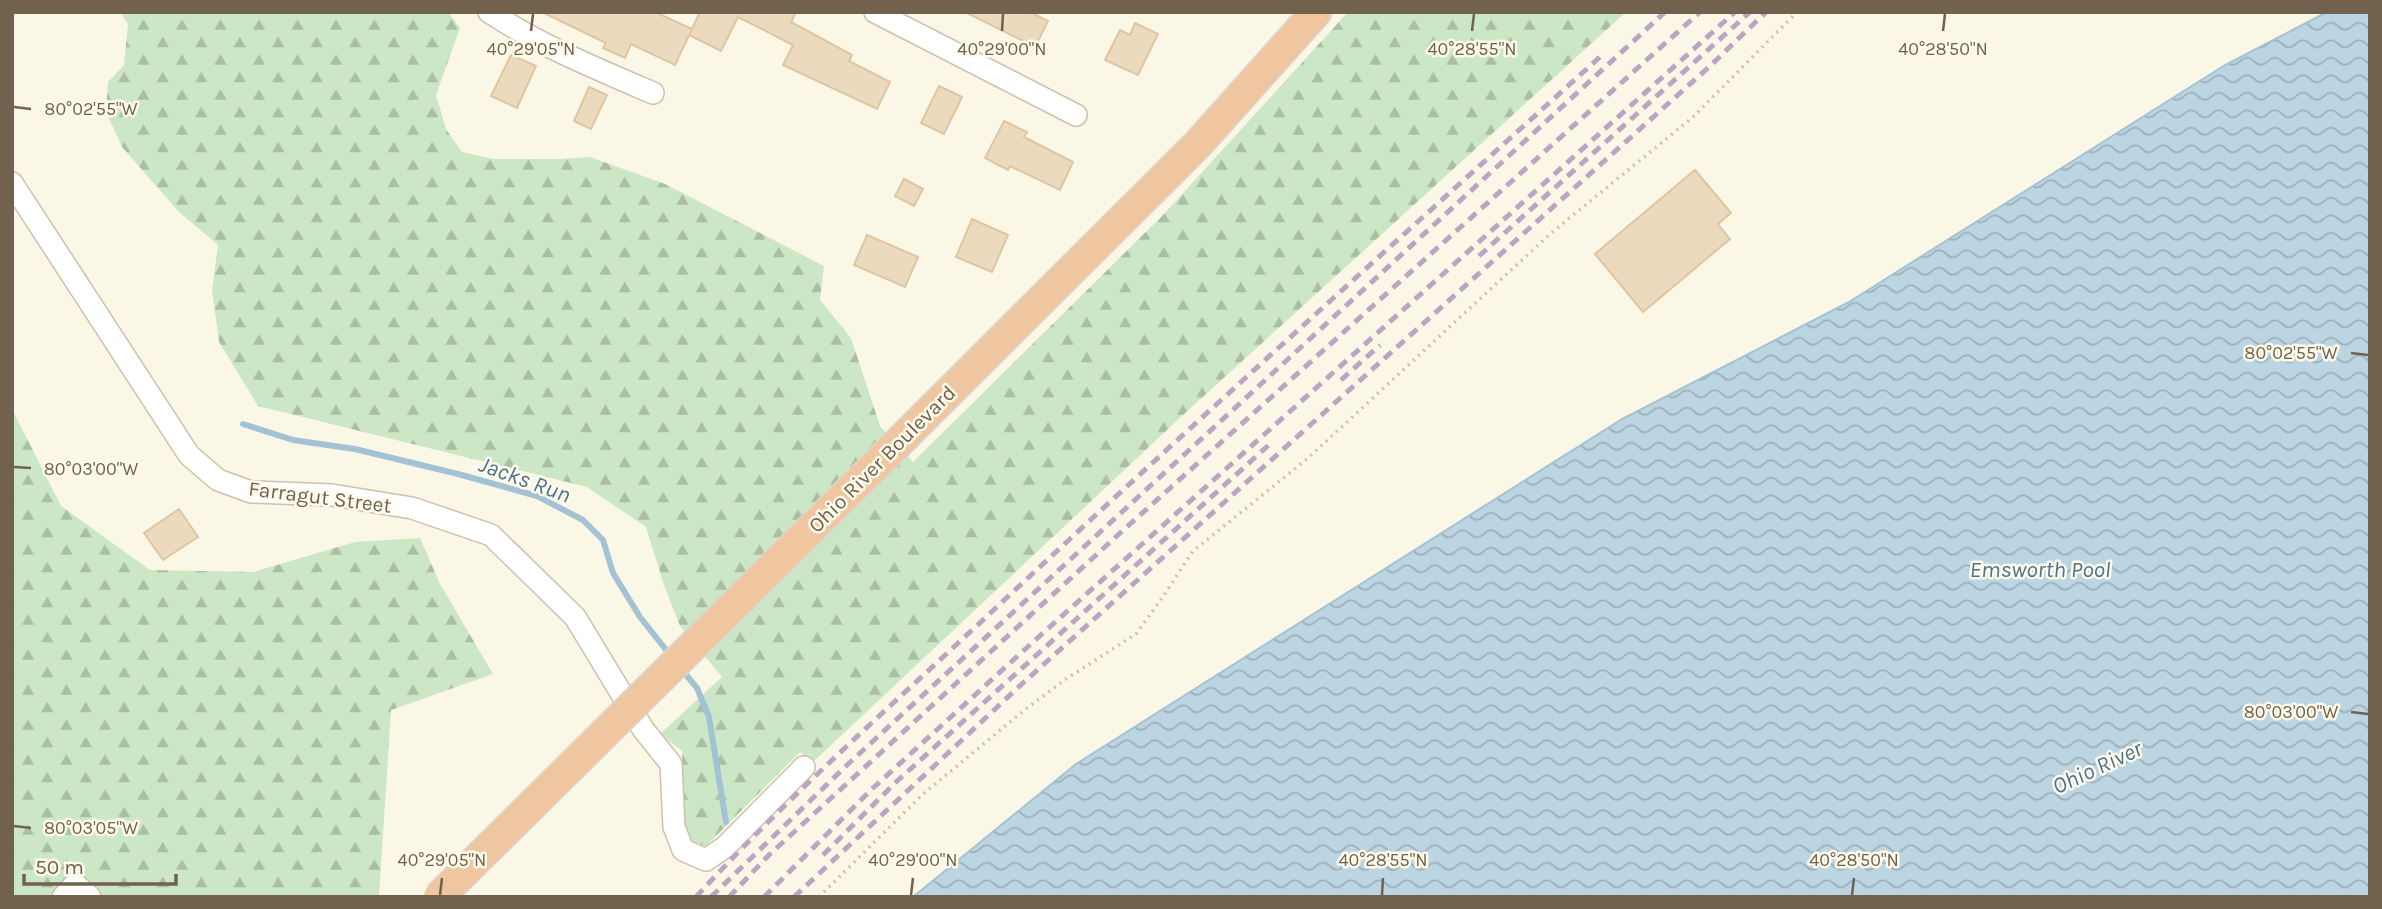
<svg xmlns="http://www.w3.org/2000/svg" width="2382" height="909" font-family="Karla,sans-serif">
  <defs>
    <pattern id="forest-firs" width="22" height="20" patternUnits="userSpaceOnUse" patternTransform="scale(1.75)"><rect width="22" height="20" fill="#cce7c5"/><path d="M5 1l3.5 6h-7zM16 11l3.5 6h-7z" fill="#aabfa2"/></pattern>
    <pattern id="water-waves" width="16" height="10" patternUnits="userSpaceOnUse" patternTransform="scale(1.75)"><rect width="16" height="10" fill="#bcd5e3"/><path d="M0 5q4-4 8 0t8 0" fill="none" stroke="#9db0ba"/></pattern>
  </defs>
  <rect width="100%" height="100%" fill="#fbf7e6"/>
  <path fill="url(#forest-firs)" d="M120,12H448L460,28L436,95L446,129L462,152L493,159H560L590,157L665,184L824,266L820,300L851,338L880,426L913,462L1164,214L1348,12H1626L1183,415L813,762L800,752L706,846L691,841L685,823L682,751L660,734L722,677L680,626L664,585L646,527L587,487L258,406L219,342L212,290L218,245L179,212L122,147L106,112L108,82L124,65L128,24Z
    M12,409L61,506L150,570L253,572L355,542L420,538L440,584L493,674L391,710L379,897H12Z"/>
  <path fill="url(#water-waves)" stroke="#a3c2d4" stroke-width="2" d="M2327,12H2370V897H913L1076,764L1622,419L1849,302L2225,65Z"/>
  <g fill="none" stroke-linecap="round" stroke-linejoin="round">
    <path stroke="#a3c2d4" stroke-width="6" d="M243,424L293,440L355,449L458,474L537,496L583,520L603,540L613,573L640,617L671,656
      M682,670L697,688L709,717L726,822"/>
  </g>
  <path fill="#ecdabe" stroke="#dfc6a1" stroke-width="2" d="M542,12H655L692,29L675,65L631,44L625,58L603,48L606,43Z
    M700,12H796L791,22L852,55L849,61L890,82L877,109L783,65L793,45L738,17L721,51L689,35Z
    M965,12H1030L1048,21L1035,47Z
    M1135,23L1158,34L1138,75L1105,60L1120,30L1130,35Z
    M511,55L536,66L517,108L491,96Z
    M939,86L962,97L944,134L921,123Z
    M589,87L607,95L591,129L574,121Z
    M1004,121L1027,132L1024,137L1073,162L1060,190L1010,166L1008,170L985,158Z
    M1695,170L1731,213L1718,224L1730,239L1643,312L1595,254Z
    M904,179L923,189L914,206L895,196Z
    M972,219L1008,235L992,272L956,257Z
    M867,235L918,257L905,287L854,265Z
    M179,509L198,537L163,560L144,533Z"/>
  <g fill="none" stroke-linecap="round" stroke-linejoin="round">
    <defs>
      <path id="minor" d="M489,12C541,46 597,69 653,93
        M875,12L1076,115
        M12,183L189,455L218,480L251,492L332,495L412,508L491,535L575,617L643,729L671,764L674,827L683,850L706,860L725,847L804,767
        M63,897L75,884L90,897"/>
      <path id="highway" d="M896,445L1198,144L1316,12"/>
    </defs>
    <use href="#minor" stroke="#ccc1ad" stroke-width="24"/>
    <use href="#highway" stroke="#dad6d1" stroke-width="33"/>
    <path stroke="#d3bfa3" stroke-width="3.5" stroke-dasharray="2 5" stroke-linecap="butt" d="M819,897L922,795L1027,708L1066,679L1136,634L1162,598L1193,551L1307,459L1550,234L1693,117L1797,12"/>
    <use href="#minor" stroke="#fff" stroke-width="21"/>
    <use href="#highway" stroke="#f0c6a1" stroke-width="30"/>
    <path stroke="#bca5c3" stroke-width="5" stroke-dasharray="10 7" stroke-linecap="butt" d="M1479,256L1750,12
      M1341,380L1380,345
      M823,855L895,783L1271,443
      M696,897C791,793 898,700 1000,604C1198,419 1400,238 1601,56
      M711,897L846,766L1665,12
      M729,897L769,855L1119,534L1700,12
      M764,897L873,788L1033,642L1735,12
      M794,897L1024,682L1709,67L1766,12"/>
    <defs>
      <path id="highway-bridge" d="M439,897L896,445"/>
    </defs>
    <use href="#highway-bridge" stroke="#dad6d1" stroke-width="33" stroke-linecap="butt"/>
    <use href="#highway-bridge" stroke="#f0c6a1" stroke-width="30"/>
  </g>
  <path fill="none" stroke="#72624d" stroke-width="2.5" d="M531,31L533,14M1002,31L1003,14M1472,31L1474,14M1943,31L1945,14M14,107L31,109M2351,353L2368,355M14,467L31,468M2351,712L2368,714M14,826L31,828M440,895L442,878M911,895L913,878M1382,895L1383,878M1852,895L1854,878"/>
  <g text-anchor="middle" stroke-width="5" stroke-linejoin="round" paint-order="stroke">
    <g font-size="21" fill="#72624d" stroke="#fefaec">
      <text transform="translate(882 459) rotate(-45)" y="7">Ohio River Boulevard</text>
      <text transform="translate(320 497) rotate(7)" y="7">Farragut Street</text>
    </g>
    <g font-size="23" font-style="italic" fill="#4c738a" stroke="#fefaec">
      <text transform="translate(525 479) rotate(20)" y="8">Jacks Run</text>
      <text x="2040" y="577">Emsworth Pool</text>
      <text transform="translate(2097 767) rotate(-25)" y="8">Ohio River</text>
    </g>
  </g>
  <g font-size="18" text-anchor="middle" fill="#72624d" stroke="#fefaec" stroke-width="5" stroke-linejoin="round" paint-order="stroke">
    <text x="531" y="55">40°29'05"N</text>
    <text x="1002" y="55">40°29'00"N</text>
    <text x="1472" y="55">40°28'55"N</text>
    <text x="1943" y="55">40°28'50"N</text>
    <text x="91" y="115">80°02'55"W</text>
    <text x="2291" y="359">80°02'55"W</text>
    <text x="91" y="475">80°03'00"W</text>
    <text x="2291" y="718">80°03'00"W</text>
    <text x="91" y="834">80°03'05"W</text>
    <text x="442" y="866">40°29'05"N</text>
    <text x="913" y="866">40°29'00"N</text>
    <text x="1383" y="866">40°28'55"N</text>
    <text x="1854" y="866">40°28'50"N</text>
  </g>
  <rect width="2382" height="909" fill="none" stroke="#72624d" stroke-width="28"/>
  <path d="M24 874v10h152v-10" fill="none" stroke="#72624d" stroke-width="3.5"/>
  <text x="35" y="874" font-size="21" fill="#72624d" stroke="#fefaec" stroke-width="5" paint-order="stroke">50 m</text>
</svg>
